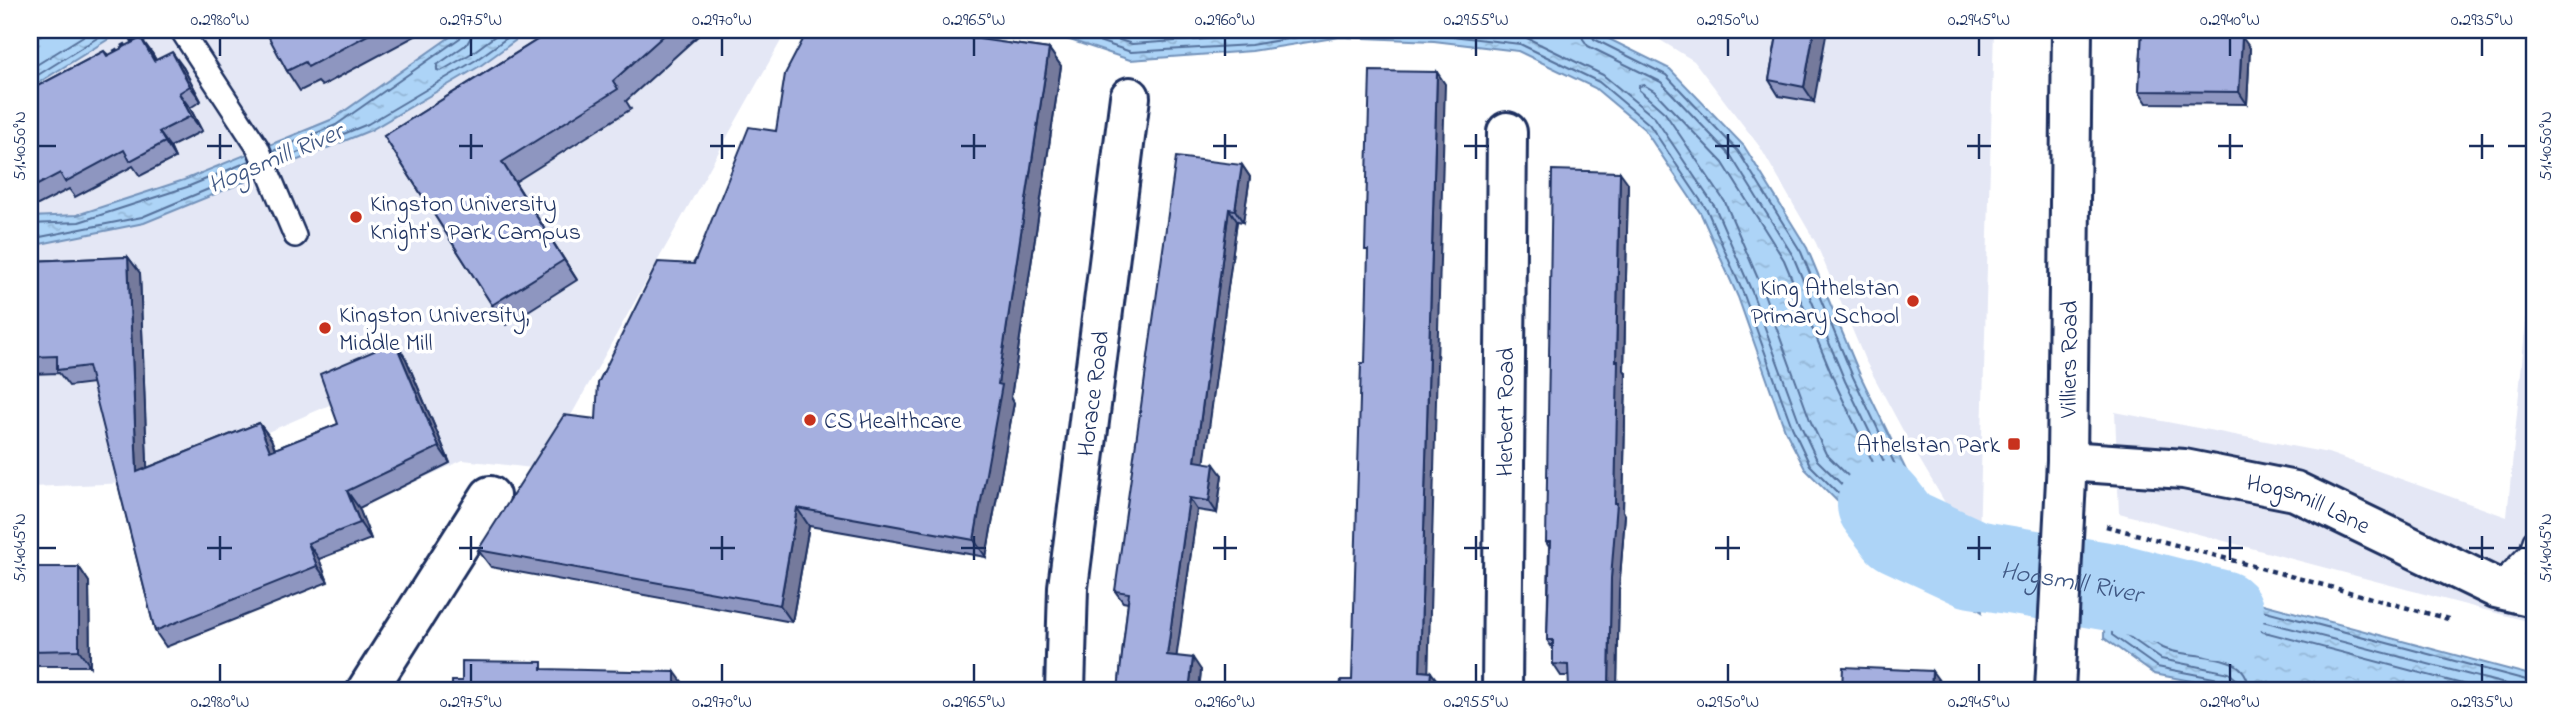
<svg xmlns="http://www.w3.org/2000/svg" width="2564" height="720" font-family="'Indie Flower',sans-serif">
  <defs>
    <pattern id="water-ripples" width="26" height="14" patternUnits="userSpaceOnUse" patternTransform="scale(1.75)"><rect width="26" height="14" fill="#add4f7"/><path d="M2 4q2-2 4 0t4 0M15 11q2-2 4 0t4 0" fill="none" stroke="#94b6d6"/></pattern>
  </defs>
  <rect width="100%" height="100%" fill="#fff"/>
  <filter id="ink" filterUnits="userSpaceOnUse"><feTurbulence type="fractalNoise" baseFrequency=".0143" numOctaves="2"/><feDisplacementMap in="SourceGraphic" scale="14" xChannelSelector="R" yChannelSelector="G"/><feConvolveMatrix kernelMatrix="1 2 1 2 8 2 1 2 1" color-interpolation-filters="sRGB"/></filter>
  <g filter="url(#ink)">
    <path fill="#e4e7f5" d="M30,30H787L541,469L463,460L371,502L332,404L153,482L30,487Z
      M1644,30H1994L1979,538L1947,506L1907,438L1865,360L1816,243L1760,147L1694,61Z
      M2534,238V623L2119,513L2115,412L2328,453L2507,517Z"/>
    <path fill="url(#water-ripples)" stroke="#7392ba" stroke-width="2" d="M50,30H123L30,88V41Z
      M460,30H530L480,66L371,130L144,223L30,246V217L77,215L184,180L333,119Z
      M1054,30H1591L1670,69L1744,146L1807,248L1860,375L1916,491L1981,558L1982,612L1888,552L1805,469L1785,430L1738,297L1701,214L1644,129L1595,88L1518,51L1434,41L1340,37L1252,51L1130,60L1067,39Z
      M2105,564L2203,588L2534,676V690H2239L2154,674L2104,638Z"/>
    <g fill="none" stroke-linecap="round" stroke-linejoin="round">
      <path stroke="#55719b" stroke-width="2" d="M472,30L471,37L467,44L437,65V70L441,71L472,53L503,30
        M1066,30L1131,52L1251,45L1339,30L1435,34L1520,44L1599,82L1649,124L1707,210L1744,295L1792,427L1810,465L1892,547L1969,595H1973L1974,561L1909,494L1853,377L1801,252L1738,151L1666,75L1594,39L1590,30
        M1090,30L1132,44L1250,36L1287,30
        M1474,30L1525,37L1603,75L1655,118L1715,207L1752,292L1800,424L1817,460L1898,540L1960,579H1964L1965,564L1902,499L1845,381L1793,256L1731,156L1661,82L1588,46L1583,39L1581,30
        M30,69L93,30
        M30,80L110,30
        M1644,85L1654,91L1723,163L1784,260L1836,385L1892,502L1921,534L1920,539L1904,531L1826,454L1810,420L1762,288L1725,202L1665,113L1639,90V86Z
        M273,151L336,125L460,38L463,30
        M277,161L368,124L476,60L518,30
        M30,224L79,222L187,187L250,161
        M30,239L142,217L254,170
        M2230,690L2229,684L2224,680L2157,667L2112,635L2113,575L2202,594L2534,682
        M2239,690L2236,679L2229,673L2161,659L2121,631V586L2124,585L2528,690
        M2249,690C2248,647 2190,661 2163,648C2152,642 2142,633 2132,626L2131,600L2135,598L2485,690"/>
      <path stroke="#add4f7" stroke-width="88" id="s1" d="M1881,505L1900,530L1973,564L2118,588L2220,614"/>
      <defs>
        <path id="lane" d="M181,30L258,148L295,236
          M2496,588L2531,552L2534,541"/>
        <g id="street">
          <path id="s2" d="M2067,461L2184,469L2295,491L2496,588L2534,597"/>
          <path d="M367,690L490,496"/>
          <path id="s3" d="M1065,690L1068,587L1130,97"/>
          <path id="s4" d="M1502,690L1507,132"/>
        </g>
        <g id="secondary">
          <path id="s5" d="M2055,690L2067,461L2072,30"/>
        </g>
      </defs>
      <use href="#lane" stroke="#1b2f5e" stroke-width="26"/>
      <use href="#street" stroke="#1b2f5e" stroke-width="44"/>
      <use href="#secondary" stroke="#1b2f5e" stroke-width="44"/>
      <path stroke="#1b2f5e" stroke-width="4.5" stroke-dasharray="5 5" stroke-linecap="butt" d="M105,57L146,33
        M2106,526L2452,620"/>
      <use href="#lane" stroke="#fff" stroke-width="21"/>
      <use href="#street" stroke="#fff" stroke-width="38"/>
      <use href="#secondary" stroke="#fff" stroke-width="38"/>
    </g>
    <path fill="#8e96c0" stroke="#1b2f5e" stroke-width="2" d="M266,30H419L421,33L322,86L318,82L300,91L287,71Z
      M553,30H696L699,35L626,101L631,109L515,182L577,280L506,325L492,305L384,136Z
      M1778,30L1814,102L1779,96L1769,80Z
      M2142,30H2227V37L2250,48L2247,104L2147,103L2139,91Z
      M943,34L1049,49L1061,66L1011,397L1014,403L986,557L809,526L792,622L491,567L478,550L596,419L776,131Z
      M104,51L108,55L152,53L156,60L183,67L201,101L190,108L202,131L170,147L175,158L140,176L133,166L75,197L69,189L32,208L30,206V90Z
      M1242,165L1250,177L1243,222L1237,221L1204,462L1222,475L1217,513L1197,510L1176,656L1201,670L1199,690H1118L1128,603L1123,602L1115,591Z
      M1628,183L1624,370L1626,373L1623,511L1625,515L1619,590L1617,684L1645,690L1569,676H1561L1553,664V649L1547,640L1549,547L1546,542Z
      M128,257L140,273L147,468L259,423L271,439L275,449L338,424L395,342L406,359L450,463L359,508L371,539L319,559L328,582L166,647L155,631L93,383L69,386L59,373L30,374V261Z
      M30,567H79L89,582L90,666H30Z"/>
    <path fill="#747a9c" stroke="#1b2f5e" stroke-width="2" d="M929,30H944L941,49L929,32Z
      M1814,30H1827L1814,102L1804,87Z
      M2219,30H2227V48L2219,37Z
      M2242,37L2250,48L2247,104L2239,92Z
      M141,38L152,53L164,76L154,61Z
      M1049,49L1061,66L1011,397L1014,403L986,557L974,540Z
      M172,52L183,67L201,101L190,86Z
      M1437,72L1445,84L1428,682L1420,671Z
      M179,93L190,108L202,131L191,116Z
      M159,132L170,147L175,158L165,142Z
      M502,162L515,182L577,280L564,260Z
      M1242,165L1250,177L1243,222L1235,210Z
      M1620,172L1628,183L1624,370L1626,373L1623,511L1625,515L1619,590L1617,690L1609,684L1611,578L1615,503L1616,361Z
      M1229,209L1237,221L1203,473L1195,461Z
      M128,257L140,273L148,489L137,472Z
      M395,342L406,359L450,463L439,447Z
      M259,423L271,439L282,467L270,451Z
      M1214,464L1222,475L1217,513L1209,501Z
      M347,491L359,508L371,539L360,523Z
      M1189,498L1197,510L1175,667L1167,655Z
      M797,508L809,526L792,622L780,605Z
      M308,543L319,559L328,582L317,566Z
      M79,567L89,582L90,666L79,650Z
      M1193,658L1201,670L1199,690H1189Z
      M1932,671L1940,682L1939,690H1931Z
      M675,672L683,683H675Z
      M1431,672L1439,683L1438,690H1429Z"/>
    <path fill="#a5afdf" stroke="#1b2f5e" stroke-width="2" d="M265,30H377L308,67L305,62L287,71Z
      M553,30H670L613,81L618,89L502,162L564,260L492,305L384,136Z
      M808,30H929V32L1049,49L998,384L1002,385L974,540L797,508L780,605L478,550L564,415L596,419L598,383L658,262L694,264L749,127L776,131L785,74Z
      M1778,30H1814L1804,87L1769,80Z
      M2142,30H2219V37H2242L2239,92L2139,91Z
      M141,38L154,61L172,52L190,86L179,93L191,116L159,132L165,142L130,161L124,150L65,182L60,173L30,189V90L104,51L107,56Z
      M1370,71L1437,72L1420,671L1431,672L1429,690H1340L1341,680H1352L1361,363H1365L1368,250H1365Z
      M1176,157L1242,165L1235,210L1229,209L1195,461L1214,464L1209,501L1189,498L1167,655L1193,658L1189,690H1118L1129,593L1115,591Z
      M1552,170L1620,172L1616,361H1618L1615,503H1617L1611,578L1609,684H1640V690H1569L1568,665L1553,664V640H1547L1550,542H1546Z
      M128,257L137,472L259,423L270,451L338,424L320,374L395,342L439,447L347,491L360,523L308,543L317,566L155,631L88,366L57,370V356L30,357V261Z
      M30,567H79V650L30,651Z
      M462,661L542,662V669L675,672V683L739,684V690H452V681H462Z
      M1843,667L1932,671L1931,690H1842Z"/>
  </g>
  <path fill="none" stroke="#1b2f5e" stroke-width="2.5" d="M220,38V56M471,38V56M722,38V56M974,38V56M1225,38V56M1476,38V56M1728,38V56M1979,38V56M2230,38V56M2482,38V56M220,134V159M471,134V159M722,134V159M974,134V159M1225,134V159M1476,134V159M1728,134V159M1979,134V159M2230,134V159M2482,134V159M38,146H56M207,146H232M459,146H483M710,146H735M961,146H986M1213,146H1237M1464,146H1489M1715,146H1740M1967,146H1991M2218,146H2243M2469,146H2494M2508,146H2526M220,536V560M471,536V560M722,536V560M974,536V560M1225,536V560M1476,536V560M1728,536V560M1979,536V560M2230,536V560M2482,536V560M38,548H56M207,548H232M459,548H483M710,548H735M961,548H986M1213,548H1237M1464,548H1489M1715,548H1740M1967,548H1991M2218,548H2243M2469,548H2494M2508,548H2526M220,664V682M471,664V682M722,664V682M974,664V682M1225,664V682M1476,664V682M1728,664V682M1979,664V682M2230,664V682M2482,664V682"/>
  <g fill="#c8321e" stroke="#fff" stroke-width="2.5">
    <circle cx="356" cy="217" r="7"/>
    <circle cx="1913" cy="301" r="7"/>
    <circle cx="325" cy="328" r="7"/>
    <circle cx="810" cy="420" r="7"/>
    <rect x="2007" y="437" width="14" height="14" rx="3.5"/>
  </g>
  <g text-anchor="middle" stroke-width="7" stroke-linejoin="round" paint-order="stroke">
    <g font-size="24" fill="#1b2f5e" stroke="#fff" text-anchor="start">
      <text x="370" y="211">Kingston University<tspan x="370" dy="28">Knight's Park Campus</tspan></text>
      <text x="1899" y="295" text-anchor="end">King Athelstan<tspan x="1899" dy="28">Primary School</tspan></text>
      <text x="339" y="322">Kingston University,<tspan x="339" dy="28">Middle Mill</tspan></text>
      <text x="824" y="428">CS Healthcare</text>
      <text x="2000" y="452" text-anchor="end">Athelstan Park</text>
    </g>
    <g font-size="24" fill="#1b2f5e" stroke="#fff">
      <text dy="8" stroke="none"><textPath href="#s5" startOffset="331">Villiers Road</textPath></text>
      <text dy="8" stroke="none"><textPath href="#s3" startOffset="298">Horace Road</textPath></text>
      <text dy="8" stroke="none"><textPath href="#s4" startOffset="278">Herbert Road</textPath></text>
      <text dy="8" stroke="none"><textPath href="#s2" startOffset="247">Hogsmill Lane</textPath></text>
    </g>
    <g font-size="26" font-style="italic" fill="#405884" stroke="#fff">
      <text transform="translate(275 157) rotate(-23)" y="9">Hogsmill River</text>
      <text dy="9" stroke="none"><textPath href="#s1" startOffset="212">Hogsmill River</textPath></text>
    </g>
  </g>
  <rect width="2564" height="720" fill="none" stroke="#fff" stroke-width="77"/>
  <rect x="38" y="38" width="2488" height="644" fill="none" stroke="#1b2f5e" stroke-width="2.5"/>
  <g font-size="18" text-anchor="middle" fill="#1b2f5e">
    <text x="220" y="25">0.2980°W</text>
    <text x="471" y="25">0.2975°W</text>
    <text x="722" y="25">0.2970°W</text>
    <text x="974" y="25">0.2965°W</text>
    <text x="1225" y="25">0.2960°W</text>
    <text x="1476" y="25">0.2955°W</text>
    <text x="1728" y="25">0.2950°W</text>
    <text x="1979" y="25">0.2945°W</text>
    <text x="2230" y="25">0.2940°W</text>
    <text x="2482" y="25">0.2935°W</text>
    <text transform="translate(19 146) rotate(-90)" y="6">51.4050°N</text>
    <text transform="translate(2545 146) rotate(-90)" y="6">51.4050°N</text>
    <text transform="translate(19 548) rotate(-90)" y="6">51.4045°N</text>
    <text transform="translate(2545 548) rotate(-90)" y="6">51.4045°N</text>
    <text x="220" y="707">0.2980°W</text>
    <text x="471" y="707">0.2975°W</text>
    <text x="722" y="707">0.2970°W</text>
    <text x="974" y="707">0.2965°W</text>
    <text x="1225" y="707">0.2960°W</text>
    <text x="1476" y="707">0.2955°W</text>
    <text x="1728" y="707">0.2950°W</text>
    <text x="1979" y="707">0.2945°W</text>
    <text x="2230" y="707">0.2940°W</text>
    <text x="2482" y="707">0.2935°W</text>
  </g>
</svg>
